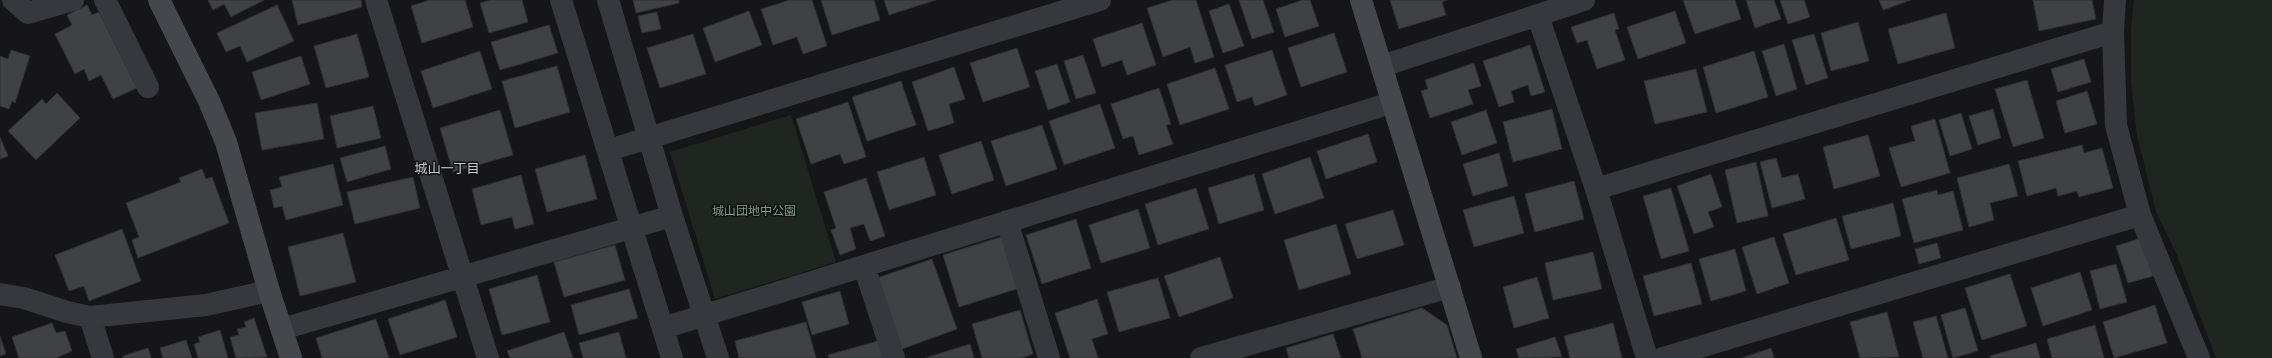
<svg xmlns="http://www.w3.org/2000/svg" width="2272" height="358" font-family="Overpass,'Noto Sans JP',sans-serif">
  <rect width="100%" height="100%" fill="#161618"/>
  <path fill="#1e261f" d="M2134,0H2272V358H2216L2176,253L2156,212L2137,136L2131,82V28Z
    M791,115L836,262L715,299L670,152Z"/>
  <path fill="#404145" stroke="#303034" d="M208,0H264L231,17L224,4L213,10Z
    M292,0H361L362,7L298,25Z
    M430,0H465L473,27L422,43L411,6Z
    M491,0H522L528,22L489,33L480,3Z
    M633,0H679V3L636,13Z
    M790,0H812L827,46L803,54L797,37L773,45L761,9Z
    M821,0H874L880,20L832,35Z
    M884,0H936L889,15Z
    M1173,0H1196L1214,57L1195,63L1190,47L1163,57L1147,8Z
    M1239,0H1263L1274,32L1252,39Z
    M1303,0H1310L1319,26L1285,37L1276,9Z
    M1390,0H1447L1442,2L1446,15L1399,29Z
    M1683,0H1735L1741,19L1695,34Z
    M1746,0H1774L1781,19L1755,28Z
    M1780,0H1804L1810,17L1788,24Z
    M1879,0H1911L1883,10Z
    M2033,0H2092L2096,19L2039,31Z
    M1229,4L1244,46L1223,53L1209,11Z
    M87,5L92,15L99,12L137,88L113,99L101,75L89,81L84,69L75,74L55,34L72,25L67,15Z
    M277,5L294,41L247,62L240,46L226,52L217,33Z
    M749,11L762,45L715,62L703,28Z
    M1675,11L1686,43L1638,59L1627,27Z
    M657,12L661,29L642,33L638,16Z
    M1614,13L1619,29L1615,30L1625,60L1597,69L1587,40L1577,43L1571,27Z
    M1946,13L1955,48L1898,64L1888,29Z
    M1858,22L1869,61L1831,71L1821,33Z
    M1142,23L1156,65L1127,75L1122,60L1102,67L1093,39Z
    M549,25L558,53L500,70L491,42Z
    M1334,33L1347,72L1301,87L1288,48Z
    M357,34L369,77L326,88L314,46Z
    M693,34L706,74L660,88L647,48Z
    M1814,34L1828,78L1806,85L1792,40Z
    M1784,44L1797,89L1776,96L1762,51Z
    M1530,45L1545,92L1531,96L1528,85L1511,91L1514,102L1499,107L1483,61Z
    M1017,48L1030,87L983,102L970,63Z
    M11,50L30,56L15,103L12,101L9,109L0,106V56L8,59Z
    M1272,50L1287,95L1255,106L1252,97L1237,102L1225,65Z
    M480,51L492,89L433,108L421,71Z
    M1754,51L1768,97L1716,113L1703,67Z
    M1083,55L1096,93L1076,99L1064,61Z
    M301,56L310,84L261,100L252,72Z
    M2084,59L2091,82L2058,92L2051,69Z
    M1474,63L1481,86L1468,90L1473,104L1430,118L1421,91L1428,89L1425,80Z
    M1057,64L1070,102L1048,110L1035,71Z
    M557,66L570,112L515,128L502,81Z
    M954,67L965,99L949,104L954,123L928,131L912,82Z
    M1215,68L1229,109L1180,125L1167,84Z
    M1696,69L1707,112L1655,124L1644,81Z
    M2027,80L2044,138L2013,147L1995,89Z
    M901,81L916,125L867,141L852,97Z
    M1159,88L1171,124L1166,125L1173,144L1139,155L1133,136L1123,139L1111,104Z
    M2087,91L2097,124L2065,133L2056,101Z
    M57,93L80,118L36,160L8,131L42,99L46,104Z
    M848,102L866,157L844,164L840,154L811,164L796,119Z
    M317,103L324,139L262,150L255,113Z
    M1100,104L1115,148L1064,165L1049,121Z
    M373,106L381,138L337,148L330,116Z
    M1552,109L1562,149L1513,162L1503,122Z
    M1993,109L2001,138L1978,145L1969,116Z
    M500,110L513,155L453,172L440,128Z
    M1486,110L1497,143L1462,155L1451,122Z
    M1961,113L1972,149L1950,156L1939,120Z
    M1935,119L1950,173L1901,187L1889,148L1915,141L1911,126Z
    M1042,125L1057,169L1006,186L991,141Z
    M1368,134L1377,162L1326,179L1317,151Z
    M1868,135L1880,176L1834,189L1823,147Z
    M0,137L8,156L0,159Z
    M981,141L994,180L952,194L939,155Z
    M2082,145L2084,153L2102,148L2113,188L2079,197L2077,191L2058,196L2056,188L2027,196L2018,161Z
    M385,146L391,169L347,182L340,158Z
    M1499,153L1508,186L1473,196L1463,164Z
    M585,155L597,199L547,212L535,169Z
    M924,157L936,195L889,210L877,172Z
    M1310,157L1324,198L1275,214L1262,174Z
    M1776,158L1782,178L1798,174L1805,199L1772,208L1760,162Z
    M1756,162L1768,216L1737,223L1725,170Z
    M333,164L343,205L286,220L282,206L274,208L270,190L282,187L279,177Z
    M2009,164L2018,196L1990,203L1994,220L1969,227L1957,178Z
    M202,169L206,179L212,177L229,223L138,258L132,240L139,237L126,203L181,182L179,178Z
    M1254,174L1264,210L1219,224L1208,188Z
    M1711,174L1722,207L1708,212L1714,227L1694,234L1677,186Z
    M521,175L534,224L515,229L512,217L481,225L472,189Z
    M413,177L420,208L355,224L347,192Z
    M866,178L885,236L870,241L864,224L850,228L856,249L840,255L831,230L836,228L824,192Z
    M1574,181L1584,219L1535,232L1525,194Z
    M1196,188L1209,229L1158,245L1145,204Z
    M1671,188L1689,251L1661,259L1643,196Z
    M1937,190L1938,195L1953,191L1963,230L1914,243L1902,199Z
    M1514,196L1524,233L1474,247L1463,210Z
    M1893,203L1901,236L1851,249L1842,216Z
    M1138,209L1150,248L1101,263L1089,225Z
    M1393,210L1404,245L1357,259L1345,224Z
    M1836,218L1849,260L1796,275L1783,234Z
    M1076,219L1091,268L1042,284L1026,235Z
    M1336,224L1351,274L1299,290L1284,240Z
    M122,229L141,281L89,301L84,286L69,291L55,255Z
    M343,233L356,282L300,296L288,247Z
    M1004,236L1020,288L959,307L943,255Z
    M1774,237L1789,283L1757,294L1742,247Z
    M2141,238L2153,276L2128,283L2116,246Z
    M1937,243L1941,258L1919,264L1915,249Z
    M615,245L625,280L564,297L554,262Z
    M1735,249L1746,291L1711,301L1699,259Z
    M1593,252L1602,289L1553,300L1545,263Z
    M1220,257L1233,298L1179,317L1164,276Z
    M932,259L957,329L902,349L877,278Z
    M1691,263L1702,304L1654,316L1643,276Z
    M2116,264L2127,302L2100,309L2090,271Z
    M2080,272L2092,310L2043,326L2031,288Z
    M2010,274L2027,326L1982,340L1965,288Z
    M537,275L550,322L502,335L489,289Z
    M1537,277L1549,318L1514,328L1503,287Z
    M1158,278L1170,318L1119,332L1107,292Z
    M629,289L638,318L579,335L571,305Z
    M840,291L849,324L812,335L802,302Z
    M1097,299L1108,334L1092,339L1098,358H1070L1055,313Z
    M445,300L457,337L400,355L388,319Z
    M2155,305L2167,343L2114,358L2103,322Z
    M1422,308L1447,325L1457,358H1362L1353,329Z
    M1965,308L1978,351L1953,358L1941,315Z
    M1020,310L1033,354L1022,358H982L972,324Z
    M1887,312L1899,357L1860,358L1850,322Z
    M1936,316L1948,358H1923L1913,322Z
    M254,318L267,357L236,358L230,337L239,335L237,329L246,327L244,322Z
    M376,319L389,358H322L316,338Z
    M806,322L816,358H739L735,341Z
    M52,323L56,333L65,331L72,351L56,358H19L12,337Z
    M1613,323L1622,358H1570L1564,336Z
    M2095,325L2104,358H2052L2047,339Z
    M220,330L228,358H198L194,344L200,342L198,337Z
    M564,332L573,358H510L507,351Z
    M619,332L626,358H583L579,343Z
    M1333,334L1341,358H1289L1286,348Z
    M0,336L6,354L0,356Z
    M1555,337L1562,357L1519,358L1516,349Z
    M186,340L192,358H163L160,348Z
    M878,341L883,358H829L828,355Z
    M2036,343L2040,358H1991L1990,356Z
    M970,344L974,358H925Z
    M148,348L151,358H123V356Z
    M1771,348L1774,358H1742Z"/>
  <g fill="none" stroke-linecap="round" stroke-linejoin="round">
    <path stroke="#37383d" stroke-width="22" d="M13,0L28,13L73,0
      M105,0L148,87
      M376,0L488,358
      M561,0L672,358
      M608,0L672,216L718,358
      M2115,0L2113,32L2116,125L2140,215L2199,358
      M1538,16L1596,189L1647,358
      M1382,66L1584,0
      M609,150L1100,0
      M1596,189L2113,32
      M1007,221L1049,358
      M864,266L894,358
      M0,294L24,298L67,312L90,317L206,305L269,291
      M90,317L103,358
      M663,328L1391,103
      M282,329L672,216
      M1201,358L1450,287
      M1663,358L2140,215"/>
    <path stroke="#45474d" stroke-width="22" d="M159,0L209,101L226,142L269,291L291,358
      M1361,0L1471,358"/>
  </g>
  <g text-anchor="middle" stroke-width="3" stroke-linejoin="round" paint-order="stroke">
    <g font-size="12" fill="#7fa381" stroke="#111113">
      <text x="754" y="215">城山団地中公園</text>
    </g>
    <g font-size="13" fill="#c9ccd4" stroke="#111113">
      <text x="447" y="173">城山一丁目</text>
    </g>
  </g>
</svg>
